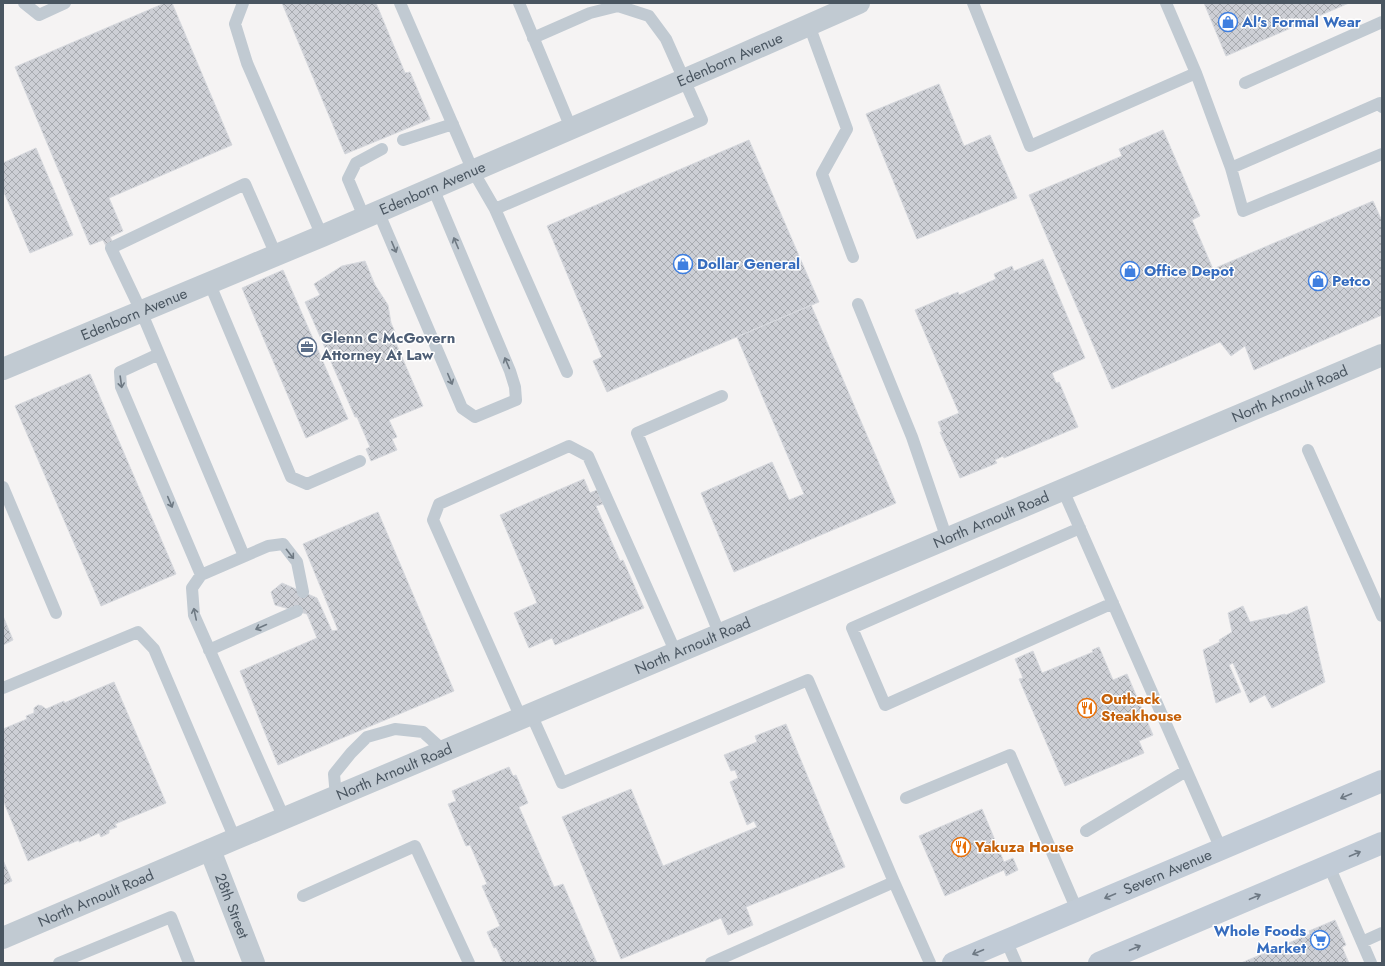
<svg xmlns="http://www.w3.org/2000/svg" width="1385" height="966" font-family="Jost,sans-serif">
  <defs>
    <pattern id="building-cross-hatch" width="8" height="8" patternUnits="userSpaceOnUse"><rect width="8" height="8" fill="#cdcfd5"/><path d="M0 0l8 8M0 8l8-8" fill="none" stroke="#a8abb0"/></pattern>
  </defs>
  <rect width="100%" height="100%" fill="#f5f3f3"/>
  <path fill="url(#building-cross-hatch)" stroke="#d7d9de" d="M165,3H172L232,145L109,198L123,231L110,237L113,243L106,246L103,240L90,245L15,67Z
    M282,3H376L405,73L410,72L430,119L345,154Z
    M1204,3H1349L1226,56Z
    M939,84L964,146L990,135L1017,198L917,239L866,114Z
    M1163,130L1200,216L1192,220L1213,269L1373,201L1382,221V315L1254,370L1245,346L1231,356L1220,342L1112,389L1029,195L1122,156L1119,149Z
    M749,140L819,302L607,392L593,361L602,357L547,226Z
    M36,148L73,235L30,253L3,190V163Z
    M1043,259L1085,358L1052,373L1056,383L1059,382L1078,427L1004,458L1003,456L995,460L997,463L960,478L940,432H942L938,422L959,413L915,310L958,292L959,295L996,279L994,274L1012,266L1014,271Z
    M365,261L375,285L388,305L391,323L395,332L392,334L423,406L389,420L397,437L392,439L397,450L371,461L366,449L370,447L357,417H355L305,302L320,295L314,284L342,266Z
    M283,270L348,419L306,438L242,288Z
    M811,305L896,503L734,572L701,493L772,462L789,500L804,494L737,337Z
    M90,374L176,574L101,606L15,406Z
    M584,479L590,493L597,490L603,504L596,506L620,561L623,560L644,608L555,645L552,638L529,648L514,613L537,603L500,515Z
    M378,512L454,691L278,765L240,671L317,638L307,614L275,605L271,592L282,583L317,598L332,631L338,630L303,544Z
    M1243,606L1250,622L1285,614L1286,615L1307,606L1325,682L1272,708L1265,695L1250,703L1233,663L1229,665L1241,692L1216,703L1203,650L1220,642L1219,640L1232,632L1228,613Z
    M3,616L13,640L3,645Z
    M1099,647L1113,680L1127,674L1153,735L1139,741L1144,753L1065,786L1019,679L1023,678L1015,659L1033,651L1042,673L1093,652L1092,650Z
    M114,682L166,803L115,824L117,827L109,830V833L101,837L99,833L79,842V840L28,861L3,800V729L27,719L26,716L34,713V708L38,705L42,706L46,709L64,701V703Z
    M786,724L845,867L746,907L753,925L728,935L721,918L621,959L562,817L631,789L663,866L757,827L754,821L747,825L730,782L738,778L735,770L731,771L724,755L757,742L755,736Z
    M509,767L513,776L516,775L528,803L519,807L554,887L563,884L597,963H503L496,947L494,948L487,932L500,926L482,886L487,884L470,845L466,846L448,804L456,801L452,791Z
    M982,809L1004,862L1013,858L1018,870L1006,876L1004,870L945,896L919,836Z
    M3,860L12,881L3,885Z
    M1335,920L1346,945L1342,947L1349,963H1241L1310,934L1309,931Z"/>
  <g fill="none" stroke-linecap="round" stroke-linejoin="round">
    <path stroke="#c1cad2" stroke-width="12" d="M24,3L39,15L65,3
      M243,3L235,24L247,63L322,236
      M400,3L473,171L495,209L702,120L666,39L649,16L618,6L590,13L533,38
      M519,3L571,128
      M973,3L1030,146L1196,73L1166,3
      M809,25L847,129L822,174L853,257
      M1196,73L1231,168
      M1245,83L1382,22
      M1382,107L1380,103L1231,168L1243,211L1382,154
      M403,140L453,124
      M495,209L567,372
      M378,211L462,408L475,417L516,400L515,387L510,371L433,188
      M364,217L348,179L356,163L382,149
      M209,282L291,477L307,484L360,461
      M858,304L912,437L947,539
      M159,354L120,372L121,387L201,575
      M1308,450L1382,616
      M3,487L56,613
      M1063,490L1221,849
      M1080,528L852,628L885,705L1113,603
      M244,556L141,311L111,248L245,184L276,255
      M720,635L637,433L722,396
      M209,650L297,611
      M3,688L138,632L154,649L235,839
      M531,714L562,783L808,680L894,882
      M521,718L433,520L439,504L569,446L588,456L676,653
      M336,797L334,774L351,753L367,737L395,729L423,732L444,751
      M906,798L1010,755L1077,910
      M284,818L194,615L192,588L201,575L268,546L283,544L297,562L303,592
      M1086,831L1186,771
      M1329,866L1371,963
      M303,896L415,846L469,963
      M1006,940L1016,963
      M1362,942L1382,933
      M59,963L171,917L189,963
      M711,963L894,882L930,963"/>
    <g stroke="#c1cad2" stroke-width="22">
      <path id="s1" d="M3,369L322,236L718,65L859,3"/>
      <path id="s2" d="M210,850L254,963"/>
      <path id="s3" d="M3,938L235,839L1382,355"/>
    </g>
    <g stroke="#c1cbd6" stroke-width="22">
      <path id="s4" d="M953,963L1382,781"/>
      <path d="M1099,963L1382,843"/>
    </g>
  </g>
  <defs><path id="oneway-shaft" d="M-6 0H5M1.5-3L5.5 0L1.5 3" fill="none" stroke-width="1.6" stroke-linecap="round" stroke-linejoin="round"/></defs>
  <g stroke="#6e7983">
    <use href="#oneway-shaft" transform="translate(456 243) rotate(-113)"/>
    <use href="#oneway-shaft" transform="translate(394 247) rotate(67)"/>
    <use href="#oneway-shaft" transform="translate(507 363) rotate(-113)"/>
    <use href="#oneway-shaft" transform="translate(450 379) rotate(67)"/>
    <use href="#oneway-shaft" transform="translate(121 382) rotate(82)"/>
    <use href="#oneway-shaft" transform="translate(170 502) rotate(67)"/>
    <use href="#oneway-shaft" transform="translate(290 554) rotate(52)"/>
    <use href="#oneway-shaft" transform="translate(195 614) rotate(-102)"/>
    <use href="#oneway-shaft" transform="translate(261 627) rotate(156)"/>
  </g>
  <g stroke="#6e7984">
    <use href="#oneway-shaft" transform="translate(1346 796) rotate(157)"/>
    <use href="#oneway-shaft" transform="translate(1355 854) rotate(-23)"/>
    <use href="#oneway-shaft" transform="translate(1110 896) rotate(157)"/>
    <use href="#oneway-shaft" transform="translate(1255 897) rotate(-23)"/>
    <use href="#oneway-shaft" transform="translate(1135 948) rotate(-23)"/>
    <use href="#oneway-shaft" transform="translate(978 952) rotate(157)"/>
  </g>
  <defs>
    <symbol id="shop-ring" viewBox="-11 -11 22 22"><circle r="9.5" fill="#fff" stroke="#3f7fe0" stroke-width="1.5"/><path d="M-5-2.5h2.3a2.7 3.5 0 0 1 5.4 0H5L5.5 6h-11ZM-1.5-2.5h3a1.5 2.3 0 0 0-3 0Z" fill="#3f7fe0"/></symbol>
    <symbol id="office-ring" viewBox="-11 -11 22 22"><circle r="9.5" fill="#fff" stroke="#5c6f8a" stroke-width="1.5"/><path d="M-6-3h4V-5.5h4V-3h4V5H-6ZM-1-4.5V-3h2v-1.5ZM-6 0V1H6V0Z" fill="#5c6f8a"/></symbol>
    <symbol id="restaurant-ring" viewBox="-11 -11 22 22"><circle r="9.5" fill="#fff" stroke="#e8710a" stroke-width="1.5"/><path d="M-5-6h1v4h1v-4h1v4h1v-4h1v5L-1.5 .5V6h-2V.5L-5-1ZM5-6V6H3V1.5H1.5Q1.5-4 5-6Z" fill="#e8710a"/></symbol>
    <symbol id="supermarket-ring" viewBox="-11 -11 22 22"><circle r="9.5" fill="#fff" stroke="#3f7fe0" stroke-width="1.5"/><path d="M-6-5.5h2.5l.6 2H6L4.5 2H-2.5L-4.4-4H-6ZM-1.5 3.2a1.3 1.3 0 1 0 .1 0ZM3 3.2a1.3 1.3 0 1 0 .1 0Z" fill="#3f7fe0"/></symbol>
  </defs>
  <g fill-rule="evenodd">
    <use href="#shop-ring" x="1217" y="11" width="22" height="22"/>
    <use href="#shop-ring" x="672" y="253" width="22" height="22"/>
    <use href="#shop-ring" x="1119" y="260" width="22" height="22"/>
    <use href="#shop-ring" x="1307" y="270" width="22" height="22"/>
    <use href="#office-ring" x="296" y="336" width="22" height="22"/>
    <use href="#restaurant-ring" x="1076" y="697" width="22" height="22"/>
    <use href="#restaurant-ring" x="950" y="836" width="22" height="22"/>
    <use href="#supermarket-ring" x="1309" y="929" width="22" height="22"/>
  </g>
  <g text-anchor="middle" stroke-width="3" stroke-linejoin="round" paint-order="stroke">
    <g font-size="15" font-weight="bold" fill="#366cbe" stroke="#fff" text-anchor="start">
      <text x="1242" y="27">Al's Formal Wear</text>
      <text x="697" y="269">Dollar General</text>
      <text x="1144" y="276">Office Depot</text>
      <text x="1332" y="286">Petco</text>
      <text x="1306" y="936" text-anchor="end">Whole Foods<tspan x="1306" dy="17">Market</tspan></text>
    </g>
    <g font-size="15" fill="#4a5661" stroke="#fff">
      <text dy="5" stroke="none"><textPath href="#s1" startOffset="790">Edenborn Avenue</textPath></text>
      <text dy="5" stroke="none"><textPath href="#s1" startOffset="466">Edenborn Avenue</textPath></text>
      <text dy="5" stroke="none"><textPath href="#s1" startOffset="142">Edenborn Avenue</textPath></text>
      <text dy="5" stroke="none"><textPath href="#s3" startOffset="1397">North Arnoult Road</textPath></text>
      <text dy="5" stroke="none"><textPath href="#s3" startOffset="1073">North Arnoult Road</textPath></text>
      <text dy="5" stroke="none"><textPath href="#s3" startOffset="749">North Arnoult Road</textPath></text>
      <text dy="5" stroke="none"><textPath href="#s3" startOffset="425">North Arnoult Road</textPath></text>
      <text dy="5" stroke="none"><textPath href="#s4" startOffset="233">Severn Avenue</textPath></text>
      <text dy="5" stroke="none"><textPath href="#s3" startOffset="101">North Arnoult Road</textPath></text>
      <text dy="5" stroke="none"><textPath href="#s2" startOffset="60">28th Street</textPath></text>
    </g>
    <g font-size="15" font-weight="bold" fill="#4e5e75" stroke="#fff" text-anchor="start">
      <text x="321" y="343">Glenn C McGovern<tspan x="321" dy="17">Attorney At Law</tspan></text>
    </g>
    <g font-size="15" font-weight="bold" fill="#c56008" stroke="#fff" text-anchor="start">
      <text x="1101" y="704">Outback<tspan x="1101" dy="17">Steakhouse</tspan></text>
      <text x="975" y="852">Yakuza House</text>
    </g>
  </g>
  <rect width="1385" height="966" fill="none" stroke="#4a5661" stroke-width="8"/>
</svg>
